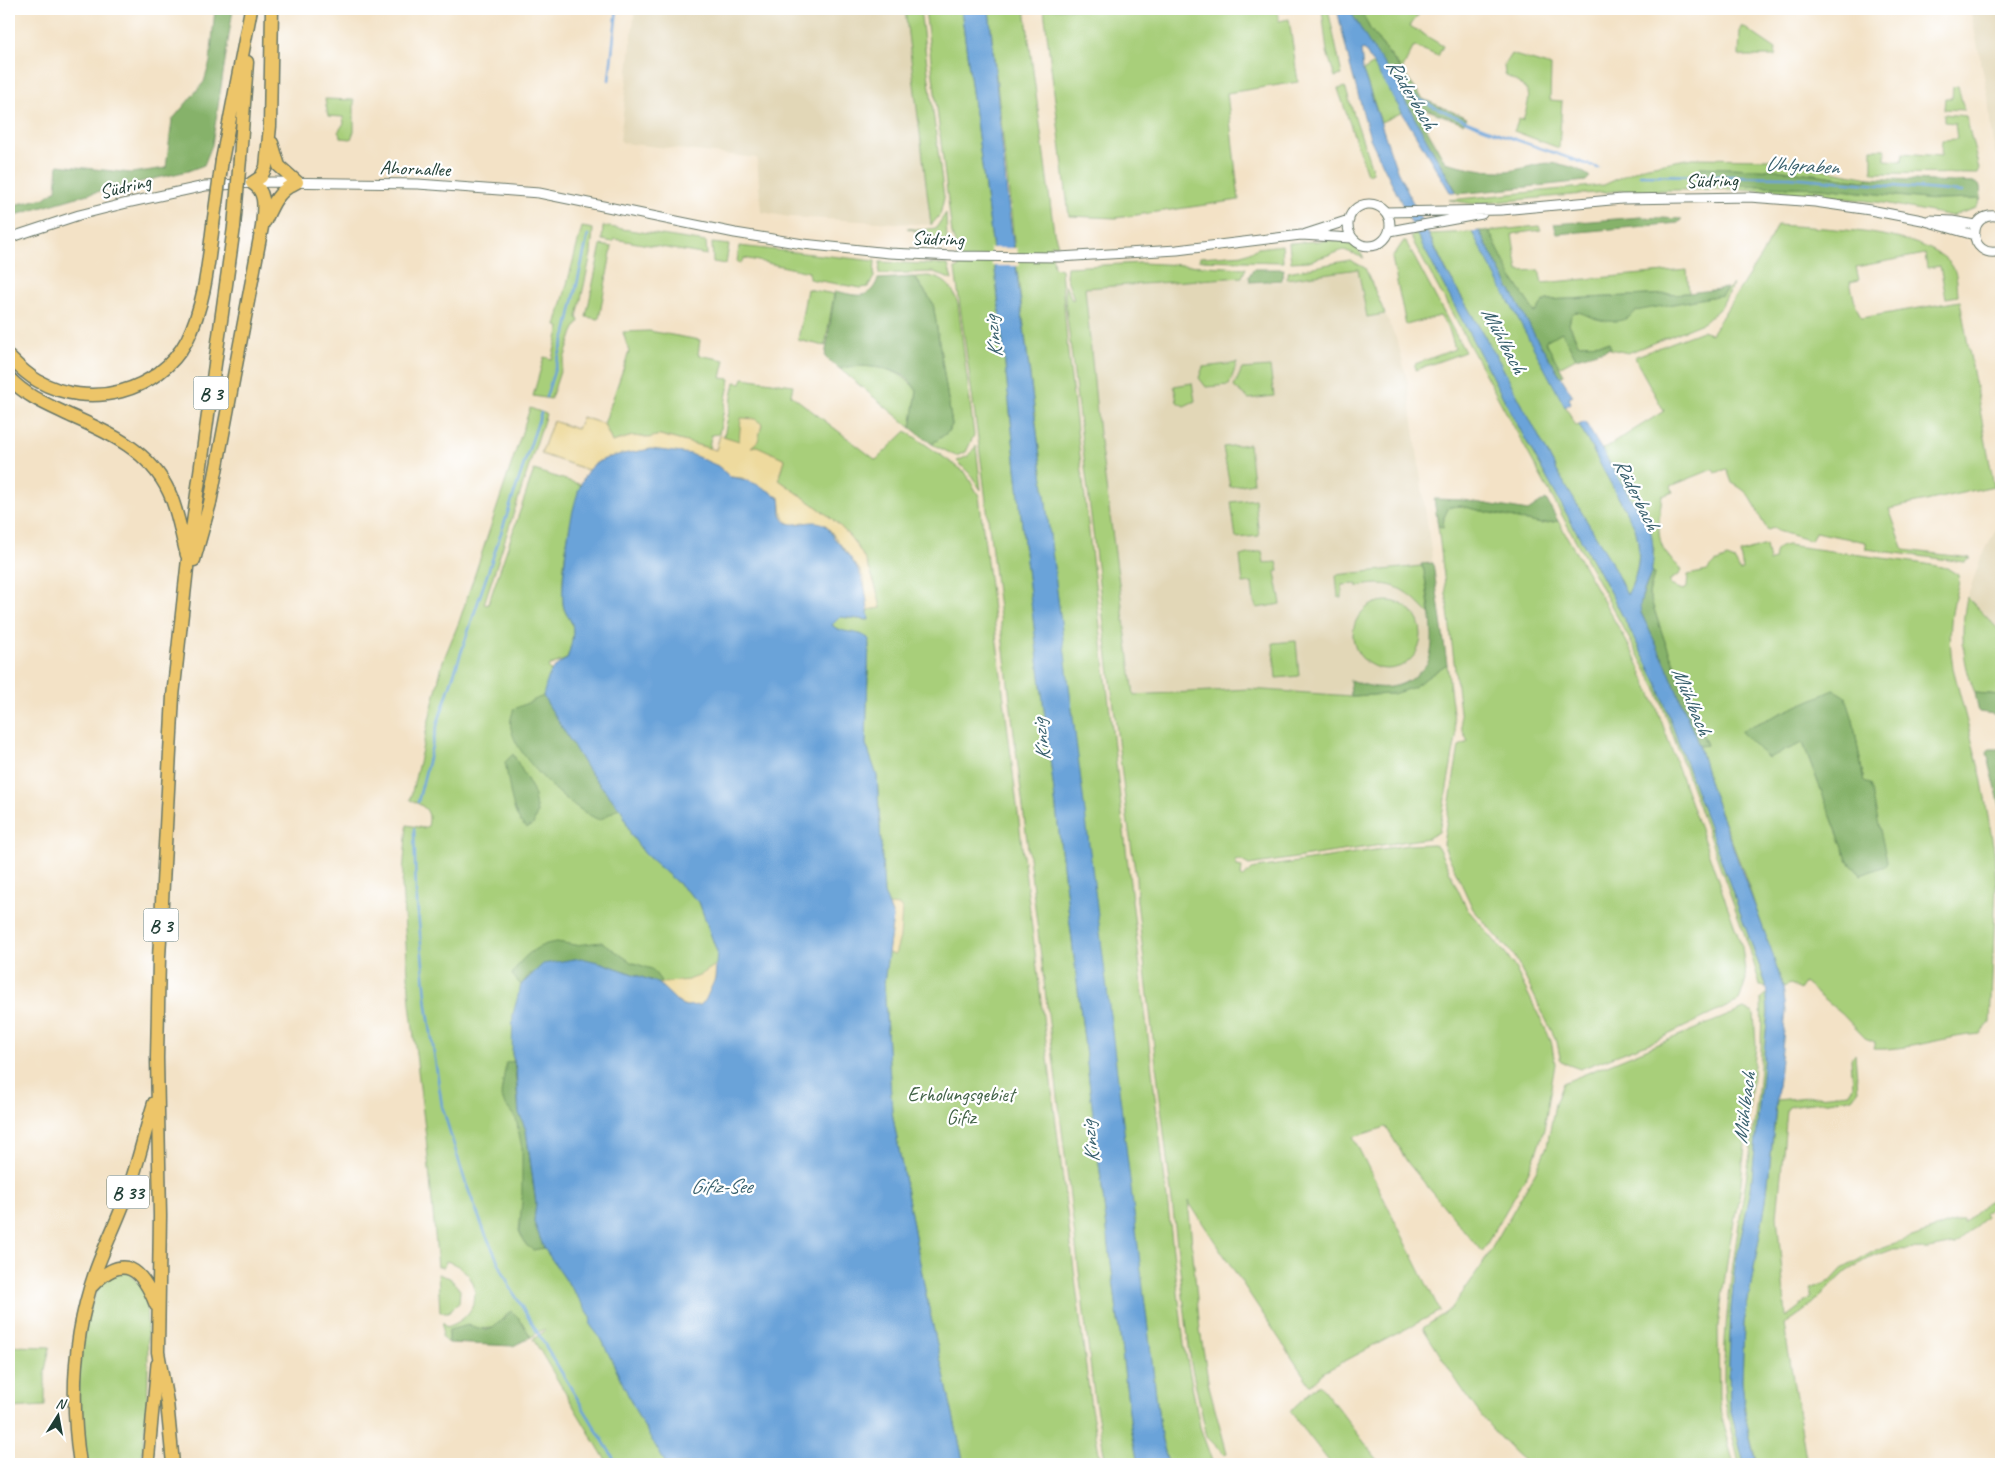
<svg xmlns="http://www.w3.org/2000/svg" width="2010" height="1473" font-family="Caveat,sans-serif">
  <rect width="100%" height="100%" fill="#fff"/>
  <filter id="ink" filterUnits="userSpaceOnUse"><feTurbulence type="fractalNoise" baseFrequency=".02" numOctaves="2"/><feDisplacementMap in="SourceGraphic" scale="10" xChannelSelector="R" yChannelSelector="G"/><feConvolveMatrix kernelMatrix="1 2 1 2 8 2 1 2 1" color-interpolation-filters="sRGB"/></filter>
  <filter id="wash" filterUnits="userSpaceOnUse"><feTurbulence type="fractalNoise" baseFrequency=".0096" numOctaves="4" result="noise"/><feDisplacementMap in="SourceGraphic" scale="20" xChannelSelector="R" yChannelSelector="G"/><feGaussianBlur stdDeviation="1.12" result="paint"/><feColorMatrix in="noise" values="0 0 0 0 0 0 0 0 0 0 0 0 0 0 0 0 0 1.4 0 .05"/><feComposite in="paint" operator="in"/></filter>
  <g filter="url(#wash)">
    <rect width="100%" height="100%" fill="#f3e2c6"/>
    <path fill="#e2d7b7" d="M635,9H905L930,225L789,217L761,212L757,158L623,143L620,140Z
      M1970,9H2001V164L1996,155L1991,132L1988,96Z
      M1365,268L1398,343L1407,379L1447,664L1393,694L1351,696L1249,689L1134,695L1099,434L1085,288L1249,276L1251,282H1277L1307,275Z
      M2001,520V632L1967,597L1981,558Z"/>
    <path fill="#a8cf7a" stroke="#648657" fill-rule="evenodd" d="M905,9H920L944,198L940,215L931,225Z
      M925,9H961L992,241L1024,544L1131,1427L1138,1464H1106L1094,1395L982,468L955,269L959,267L956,246L952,234Z
      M989,9H1025L1054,232L1058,245H1051L1054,267L1061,269L1068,353L1184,1344L1200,1427L1213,1464H1168L1161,1436L1017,269Z
      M1044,9H1277L1279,21L1289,19L1298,82L1227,93L1239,200L1116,218L1069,216Z
      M1322,9H1328L1342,75L1335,77L1327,52Z
      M1360,9H1411L1419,14L1410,26L1443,46L1438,56L1414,46L1402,70L1370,29Z
      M1742,26L1776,49L1775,56H1739L1740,29Z
      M1511,54L1551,66L1550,100L1562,101L1559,148L1514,131L1519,119L1523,120C1532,91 1533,91 1505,75L1504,65Z
      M1374,64L1403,112L1381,122L1363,71Z
      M1958,86L1964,110L1944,109L1945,98H1952L1953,87Z
      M1345,87L1373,172L1367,174L1338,89Z
      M325,99L354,100V131L351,139L342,138L338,132L344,123L343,117L328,116Z
      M1944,114L1966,116L1979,169L1977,174L1875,173L1872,171V149H1885V160L1902,161L1903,153L1941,156L1942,140L1957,139L1955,123L1944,122Z
      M1692,158L1769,159L1869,178L1865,181L1783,170L1700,167L1704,184L1823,188L1934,200L1981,199L1976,208L1952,216L1884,203L1817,195L1740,189L1616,191L1473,204L1449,200L1604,185L1643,167Z
      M946,213L947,242L907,228L921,230L936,228Z
      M1777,225C1819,228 1921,230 1950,263C1958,272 1957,285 1958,296L1946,298L1940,266L1927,268L1925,254L1856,267L1859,280L1850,282L1855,303L1861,318L1960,301L1994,486L1889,509L1904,550L1971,558L1964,562L1866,549V542L1815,532L1811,541L1778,531L1773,528L1768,530C1752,509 1759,497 1732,483L1727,469L1715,473L1713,469L1671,486L1673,492L1662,496C1658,529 1653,547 1682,569L1680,574L1670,580V585L1683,590L1687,588L1688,575L1707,571L1715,563L1727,558L1735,561L1740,571L1743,570L1740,553L1766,545L1769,562L1774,560C1775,550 1776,547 1787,545L1926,564L1947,568L1958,575L1959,582C1950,612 1948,638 1953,668L1981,776L1994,850L1996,885L1990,1023L1980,1034C1944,1036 1909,1051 1873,1049L1875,1042L1865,1038L1842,1014L1804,983L1799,990L1791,984L1783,987L1744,873L1712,791L1699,746L1707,745L1664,639L1649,594L1654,574L1651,573L1654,549L1602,450L1664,411L1634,357L1702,331L1711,334L1762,254ZM1853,720L1864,782L1873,870L1861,875L1848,861L1803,743Z
      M603,226L706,242L707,255L614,239L613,242L602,240Z
      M1539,226L1541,230L1512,234L1518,271L1539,270L1542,283L1687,270L1689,293L1547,300L1543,302L1535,313L1511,276L1489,231Z
      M582,227L593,229L591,254L577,317L579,321L573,332L551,399L533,396L544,357L552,359L560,327L556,326Z
      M1472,232L1576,426L1579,425L1635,528C1642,553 1638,573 1627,596L1609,558L1558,473L1499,361L1446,270L1429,234Z
      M1416,233L1522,433L1616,603L1657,683L1767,987L1760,986L1759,982L1749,947L1656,688L1410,236Z
      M1332,240C1348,240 1356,245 1364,258L1344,250L1309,261L1291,262L1289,243Z
      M1403,242H1406L1465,352L1415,370V364L1455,349L1449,329L1440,316L1406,325L1392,258Z
      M712,243L729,245L726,264L713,262Z
      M601,245L612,247L599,319L586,317Z
      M1282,245L1283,262L1199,260L1200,257L1245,254L1258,248Z
      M739,246L875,261L874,277L868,287L861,288L809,279V272L744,258L741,263L737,262Z
      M1350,260L1365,268L1385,314L1367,317L1358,269L1286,279L1288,272Z
      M880,262L948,265L952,280L934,272L879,274Z
      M1141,263L1246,268L1242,277L1085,288L1099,434L1134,695L1249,689L1351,696L1393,694L1447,664L1456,737L1439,832L1428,838L1249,865L1240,860L1235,861L1237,866L1242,867L1241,877H1244L1251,869L1408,845L1434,844L1438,847L1467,909L1507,955L1515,968L1551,1040L1555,1064L1544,1129L1537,1151L1528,1173L1482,1252L1408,1163L1386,1127L1353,1137L1440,1311L1324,1372L1310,1385L1188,1201L1200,1330L1209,1386L1227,1453L1224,1454L1207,1437L1191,1364L1137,901L1136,877L1128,824L1065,300V284L1072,300L1074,299L1066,276L1067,267Z
      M928,276C946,279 953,287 958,304L974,435L966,452L956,456L932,444L948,432L952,425L933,303L915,277Z
      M1733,284L1721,307L1705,322L1628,353L1610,349L1611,348L1609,343L1579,344L1569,324L1571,316L1575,312H1581L1591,317L1722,295Z
      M807,289L834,294L825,346L798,340Z
      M649,331L700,340L698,355L725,360L721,378L730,379L719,434L711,435L709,448L660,435L649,438L633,436L612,442L604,424L629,352L623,332Z
      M1562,332L1576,358L1559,367L1545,341Z
      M1237,363L1229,385L1206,387L1199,378L1203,367Z
      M850,365C880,368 898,366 917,391L911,428L840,369Z
      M1270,367L1274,396L1249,399L1234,387L1242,369Z
      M743,378L793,385L791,395L876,460L906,431L965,472L979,496L1091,1408L1101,1464H964L926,1295L892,1112L884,983L893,917L884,893L877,776L866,744L869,639C857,633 840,633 832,625L840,617L868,620V610L881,608C865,534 836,521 779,480L785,459L757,447L752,448L724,436L735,382L741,383Z
      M1192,383L1195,401L1184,406L1177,402L1174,386Z
      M530,408L546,414L484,604L488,605L534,470L582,485C569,519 561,566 563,603C563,611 569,617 572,624C575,634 570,649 567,659L548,666L622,811L631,835L645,854L699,902L717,952V964L705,1001L602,963L581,958L543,964L521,985L512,1054L516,1069L519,1113L526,1130L544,1248L590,1315C591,1330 597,1330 603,1342C625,1382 643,1424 666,1464H608L533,1339L545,1331L544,1329L531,1337L519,1318L511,1311L493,1328L449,1330V1343L442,1338L443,1322L446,1327C484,1317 485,1272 446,1261L444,1267H438L426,1137L410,1004L402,885L407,825L423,828L428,826C432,810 424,806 410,800L443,661L459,622Z
      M1249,444L1253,483L1230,487L1223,447Z
      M976,446L981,490L971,475L957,461L968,456Z
      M1255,499L1259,536L1236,538L1231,502Z
      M1460,506L1541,524L1558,521L1634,655L1656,706L1742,947L1746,979L1739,1001L1655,1041L1580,1069L1561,1062L1557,1042L1515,957L1473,909L1443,844L1459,746L1468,742L1462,729L1438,526H1443L1444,517L1449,507Z
      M1262,551L1264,563L1277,562L1279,571L1275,572L1281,604L1257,608L1254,602L1252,583L1243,584L1240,556Z
      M1421,566L1424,570L1430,615C1407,590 1393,578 1357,587V584L1342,585V598L1338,597L1336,575Z
      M1967,597L2001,632V695L1975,693C1962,662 1960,631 1967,597Z
      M1353 635a34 34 0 1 1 68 0a34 34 0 1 1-68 0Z
      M1296,641L1299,676L1276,678L1273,643Z
      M1767,993L1768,1012L1751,1190L1735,1266L1731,1309L1729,1365L1730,1407L1744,1464H1739C1734,1439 1725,1413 1724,1386C1722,1255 1767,1130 1761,999Z
      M1744,1009L1754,1013L1756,1046L1740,1191L1730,1242L1718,1326L1719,1399L1722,1422L1734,1464H1528C1482,1427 1454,1376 1423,1328L1451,1309L1481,1267L1536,1171L1547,1146L1555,1104L1563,1083Z
      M1855,1054L1858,1091L1852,1098L1796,1105L1789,1107L1787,1111L1777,1216L1786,1317L1811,1298V1289L1831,1281L1842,1269L1878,1249L1963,1219V1223L2001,1190V1197L1984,1214L1986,1217L1955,1244L1929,1249L1891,1250L1867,1259L1847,1271L1804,1311L1784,1325L1807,1464H1757L1746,1420L1742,1381L1744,1323L1766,1201L1777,1100L1849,1093L1853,1086L1851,1059Z
      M128,1272L146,1291C148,1348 151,1408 140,1464H86C71,1416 76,1318 105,1277Z
      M438,1274L450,1278L460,1290L459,1303L448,1312H440Z
      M9,1346L50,1347L45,1370V1406L9,1408Z
      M1319,1384L1381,1464H1331L1290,1411Z"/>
    <path fill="#86b26a" stroke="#52784f" d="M215,9H233L212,145L204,165L188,171L84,195L9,217V206L45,198L56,190L58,165L131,173L166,168L172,120L204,82L210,62Z
      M1349,9H1360L1370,29L1423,99L1467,118L1463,123L1414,105L1445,162C1462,166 1481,171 1498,171C1513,172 1525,167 1540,164C1555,161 1579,167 1590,177L1586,181L1458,194L1399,92V85L1371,47Z
      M1700,167L1783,170L1865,181L1869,178L1976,183L1980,186L1981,199L1934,200L1823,188L1704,184L1699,180Z
      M1640,217L1682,219L1678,223L1557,234L1554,224Z
      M1479,231H1489L1511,276L1535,313L1543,302L1547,300L1689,293L1727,288L1722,295L1636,311C1626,324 1606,323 1591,317C1585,315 1582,312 1575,312L1571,316L1569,324L1578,344L1609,343L1611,348L1576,358L1562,332L1545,341L1564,375L1561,377L1535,336Z
      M1253,269H1284L1282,280L1250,282L1249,276Z
      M914,277L933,303L952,425L948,432L932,444L911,428L917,391C914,387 911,382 908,379C895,367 856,363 840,369L825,357L835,291C855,295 869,302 878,279Z
      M1434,499L1463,500L1528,511L1546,499L1558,521L1541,524L1460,506L1449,507L1444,517L1443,527L1438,526Z
      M1433,563L1447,664L1412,688L1393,694L1351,696L1350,680C1369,687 1389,692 1408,681C1416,676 1423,670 1428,662C1438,642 1427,593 1424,570L1421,564Z
      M1651,573L1654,574L1649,594L1664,639L1707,745L1699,746L1667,667L1641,613L1639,605Z
      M1834,690L1846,697L1853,720L1864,782L1870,784L1887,861L1885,866L1861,875L1848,861L1803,743L1768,758L1740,731Z
      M1975,693L2001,695V715L1979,712Z
      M543,696L588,770L619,808L600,820C573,811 519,760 512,732C509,723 511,717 514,709Z
      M1990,749H2001V810L1987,753Z
      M513,754L533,790L537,813L533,825L528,828C511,822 509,779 505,762Z
      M557,942L575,945L602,942L631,962L652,969L661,981L658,983L602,963L530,974L521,985L512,975C521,957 537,944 557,942Z
      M514,1061L519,1113L526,1130L536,1204L534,1222L544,1248L533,1250L526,1245L519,1231L522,1202V1148L516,1119L504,1103L501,1094L506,1063Z
      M511,1311L519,1318L531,1337L513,1346L449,1343V1330L468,1325L486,1330L493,1328Z"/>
    <path fill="#eeda9e" stroke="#868c69" d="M582,417L604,424L612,442L633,436L649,438L660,435L716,450L720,435L739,441L741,418L755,419L762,424L758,441L751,447L757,446L785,459L779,480C836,521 865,534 881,608L868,610L864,579L859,569L826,525L803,522L794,525C780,520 782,511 780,498L742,478L730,477L718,466L651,449L599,461L588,470L541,454L553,421L577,429Z
      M889,905L900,906L902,909L900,937L895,955L888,953L893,917Z
      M717,964C716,976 713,993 704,1002C690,1017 666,995 658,983L688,980L699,976Z"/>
    <path fill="#6aa3d9" stroke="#447086" d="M961,9H989L1007,195L1097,907L1161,1436L1168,1464H1138L1131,1427L1024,544L992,241Z
      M1337,9H1349L1371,46L1399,85L1400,92L1456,192H1450L1364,49L1361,50L1363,71L1396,168L1446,271L1499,361L1558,473L1609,558L1627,595C1639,574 1642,552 1635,528L1579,425L1585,422L1651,532C1653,544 1654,556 1652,568C1649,583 1637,598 1641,613L1667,667L1699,746L1712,791L1772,952L1783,987L1786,1011L1766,1201L1744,1323L1742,1381L1746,1420L1756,1464H1744L1730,1407L1729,1365L1731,1309L1735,1266L1751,1190L1768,1012L1766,984L1657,683L1616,603L1522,433L1416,233L1370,138L1350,65Z
      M1479,231L1535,336L1573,396L1569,398L1571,403L1565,407L1472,232Z
      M651,449L691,454L718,466L730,477C747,478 767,488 780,499C781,503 780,509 781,514C786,535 812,515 825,525C829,528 831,534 834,538C861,569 865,578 869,620L840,617L832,625C842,635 858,629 869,639L866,744L877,776L884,893L893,917L884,983L892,1112L926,1295L964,1464H666L639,1418L602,1340L591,1326L590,1315L544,1248L534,1222L536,1203L526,1130L519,1113L516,1069L512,1054L513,1014L521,985L543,964L581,958L602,963L658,983L680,1004L686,1006L700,1005L705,1001L715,979L717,952L699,902L645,854L631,835L622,811L588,770L543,696C548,677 549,668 567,659C570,649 575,634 572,624C569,617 564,612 563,603C561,576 571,484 592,466C607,454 632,453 651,449Z"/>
    <path fill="#f3e2c6" d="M990,248H1017L1020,266H992Z"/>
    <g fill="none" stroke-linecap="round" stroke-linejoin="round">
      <path stroke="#6aa3d9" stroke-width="2.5" d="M609,80L617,9
        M1398,88C1460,124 1531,144 1598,168
        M1640,175L1789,177L1962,192
        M546,397L566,333L588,235
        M418,802L438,722L541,413
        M414,829L416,892L427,1006L442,1106L465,1181L485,1233L510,1287L617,1464"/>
    </g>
  </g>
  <g filter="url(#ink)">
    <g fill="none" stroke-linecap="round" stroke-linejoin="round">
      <defs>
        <path id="minor" d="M1348 225a21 21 0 1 1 42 0a21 21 0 1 1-42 0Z
          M1386,212L1502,210L1622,199L1749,197L1815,202L1870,210L1922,220L1974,235
          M2001,217C1965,207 1967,261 2001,251
          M1930,220L1952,221L1976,225
          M1390,231L1482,214
          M1306,234L1349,220
          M9,238L79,215L131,202L205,186L271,182L418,184L539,193L735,233L803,244L889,253L954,256L1059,257L1177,250L1301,235L1352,238"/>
        <path id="major" d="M148,1464L157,1364"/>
        <path id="highway" d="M240,159L247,62
          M222,160L251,9
          M265,221C273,203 278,191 297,182L279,166L272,143
          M9,357C18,366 27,375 38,381C89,410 159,393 187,340C205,304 208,264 213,225
          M9,378C27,397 48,405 71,416C110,433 150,451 169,492C178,511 181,534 187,555
          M194,560L210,503L262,227C263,211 268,192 252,183L261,177L266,167L270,126L272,9
          M92,1286C124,1252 142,1269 156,1305
          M80,1464C70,1398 73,1336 95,1273C105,1244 120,1217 129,1188C139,1160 145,1131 154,1103
          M173,1464L167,1402L158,1352L160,1216L157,1058L159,958L173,696L188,559L234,227"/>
      </defs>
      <use href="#minor" stroke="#697767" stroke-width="11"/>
      <use href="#major" stroke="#697767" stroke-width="14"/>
      <use href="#highway" stroke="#697767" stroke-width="15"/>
      <use href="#minor" stroke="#fff" stroke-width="9"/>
      <use href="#major" stroke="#edc569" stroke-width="11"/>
      <use href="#highway" stroke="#edc569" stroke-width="12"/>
      <defs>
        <path id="highway-bridge" d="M213,225L222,160
          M234,227L240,159"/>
      </defs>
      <use href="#highway-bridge" stroke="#697767" stroke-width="15" stroke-linecap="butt"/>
      <use href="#highway-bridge" stroke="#edc569" stroke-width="12"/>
    </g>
  </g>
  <g text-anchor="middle" stroke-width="4.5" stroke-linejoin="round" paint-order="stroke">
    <g fill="#fff" stroke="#627771" stroke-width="1">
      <rect x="193.5" y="376.5" width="35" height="33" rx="4"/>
      <rect x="143.5" y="908.5" width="35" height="33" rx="4"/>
      <rect x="107" y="1175.5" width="42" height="33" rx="4"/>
    </g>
    <g font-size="19" font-weight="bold" fill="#1f3d34">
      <text x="211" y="400">B 3</text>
      <text x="161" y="932">B 3</text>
      <text x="128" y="1199">B 33</text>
    </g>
    <g font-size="20" fill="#1f3d34" stroke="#fff">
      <text transform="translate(415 168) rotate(2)" y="7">Ahornallee</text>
      <text transform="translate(1712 180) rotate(-1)" y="7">Südring</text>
      <text transform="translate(125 186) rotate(-13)" y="7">Südring</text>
      <text transform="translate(938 238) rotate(2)" y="7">Südring</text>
    </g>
    <g font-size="20" fill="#416246" stroke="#fff">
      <text x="961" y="1101">Erholungsgebiet<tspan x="961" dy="23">Gifiz</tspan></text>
    </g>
    <g font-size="21" font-style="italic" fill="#39616e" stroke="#fff">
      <text transform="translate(1412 94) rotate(59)" y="7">Räderbach</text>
      <text transform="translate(1802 165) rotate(3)" y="7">Uhlgraben</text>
      <text transform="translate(993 337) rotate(-97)" y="7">Kinzig</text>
      <text transform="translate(1504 340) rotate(62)" y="7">Mühlbach</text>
      <text transform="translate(1637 494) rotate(63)" y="7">Räderbach</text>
      <text transform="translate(1692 701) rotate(67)" y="7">Mühlbach</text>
      <text transform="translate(1041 740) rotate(-97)" y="7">Kinzig</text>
      <text transform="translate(1744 1108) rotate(-83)" y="7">Mühlbach</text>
      <text transform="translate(1090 1142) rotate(-97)" y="7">Kinzig</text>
      <text x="721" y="1193">Gifiz-See</text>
    </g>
  </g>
  <rect width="2010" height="1473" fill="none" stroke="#fff" stroke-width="30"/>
  <g transform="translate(58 1416) rotate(11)" stroke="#ffffff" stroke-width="4" paint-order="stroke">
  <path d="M0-4L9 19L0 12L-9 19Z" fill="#1f3d34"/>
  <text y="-8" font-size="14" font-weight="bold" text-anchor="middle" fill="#1f3d34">N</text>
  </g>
</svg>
